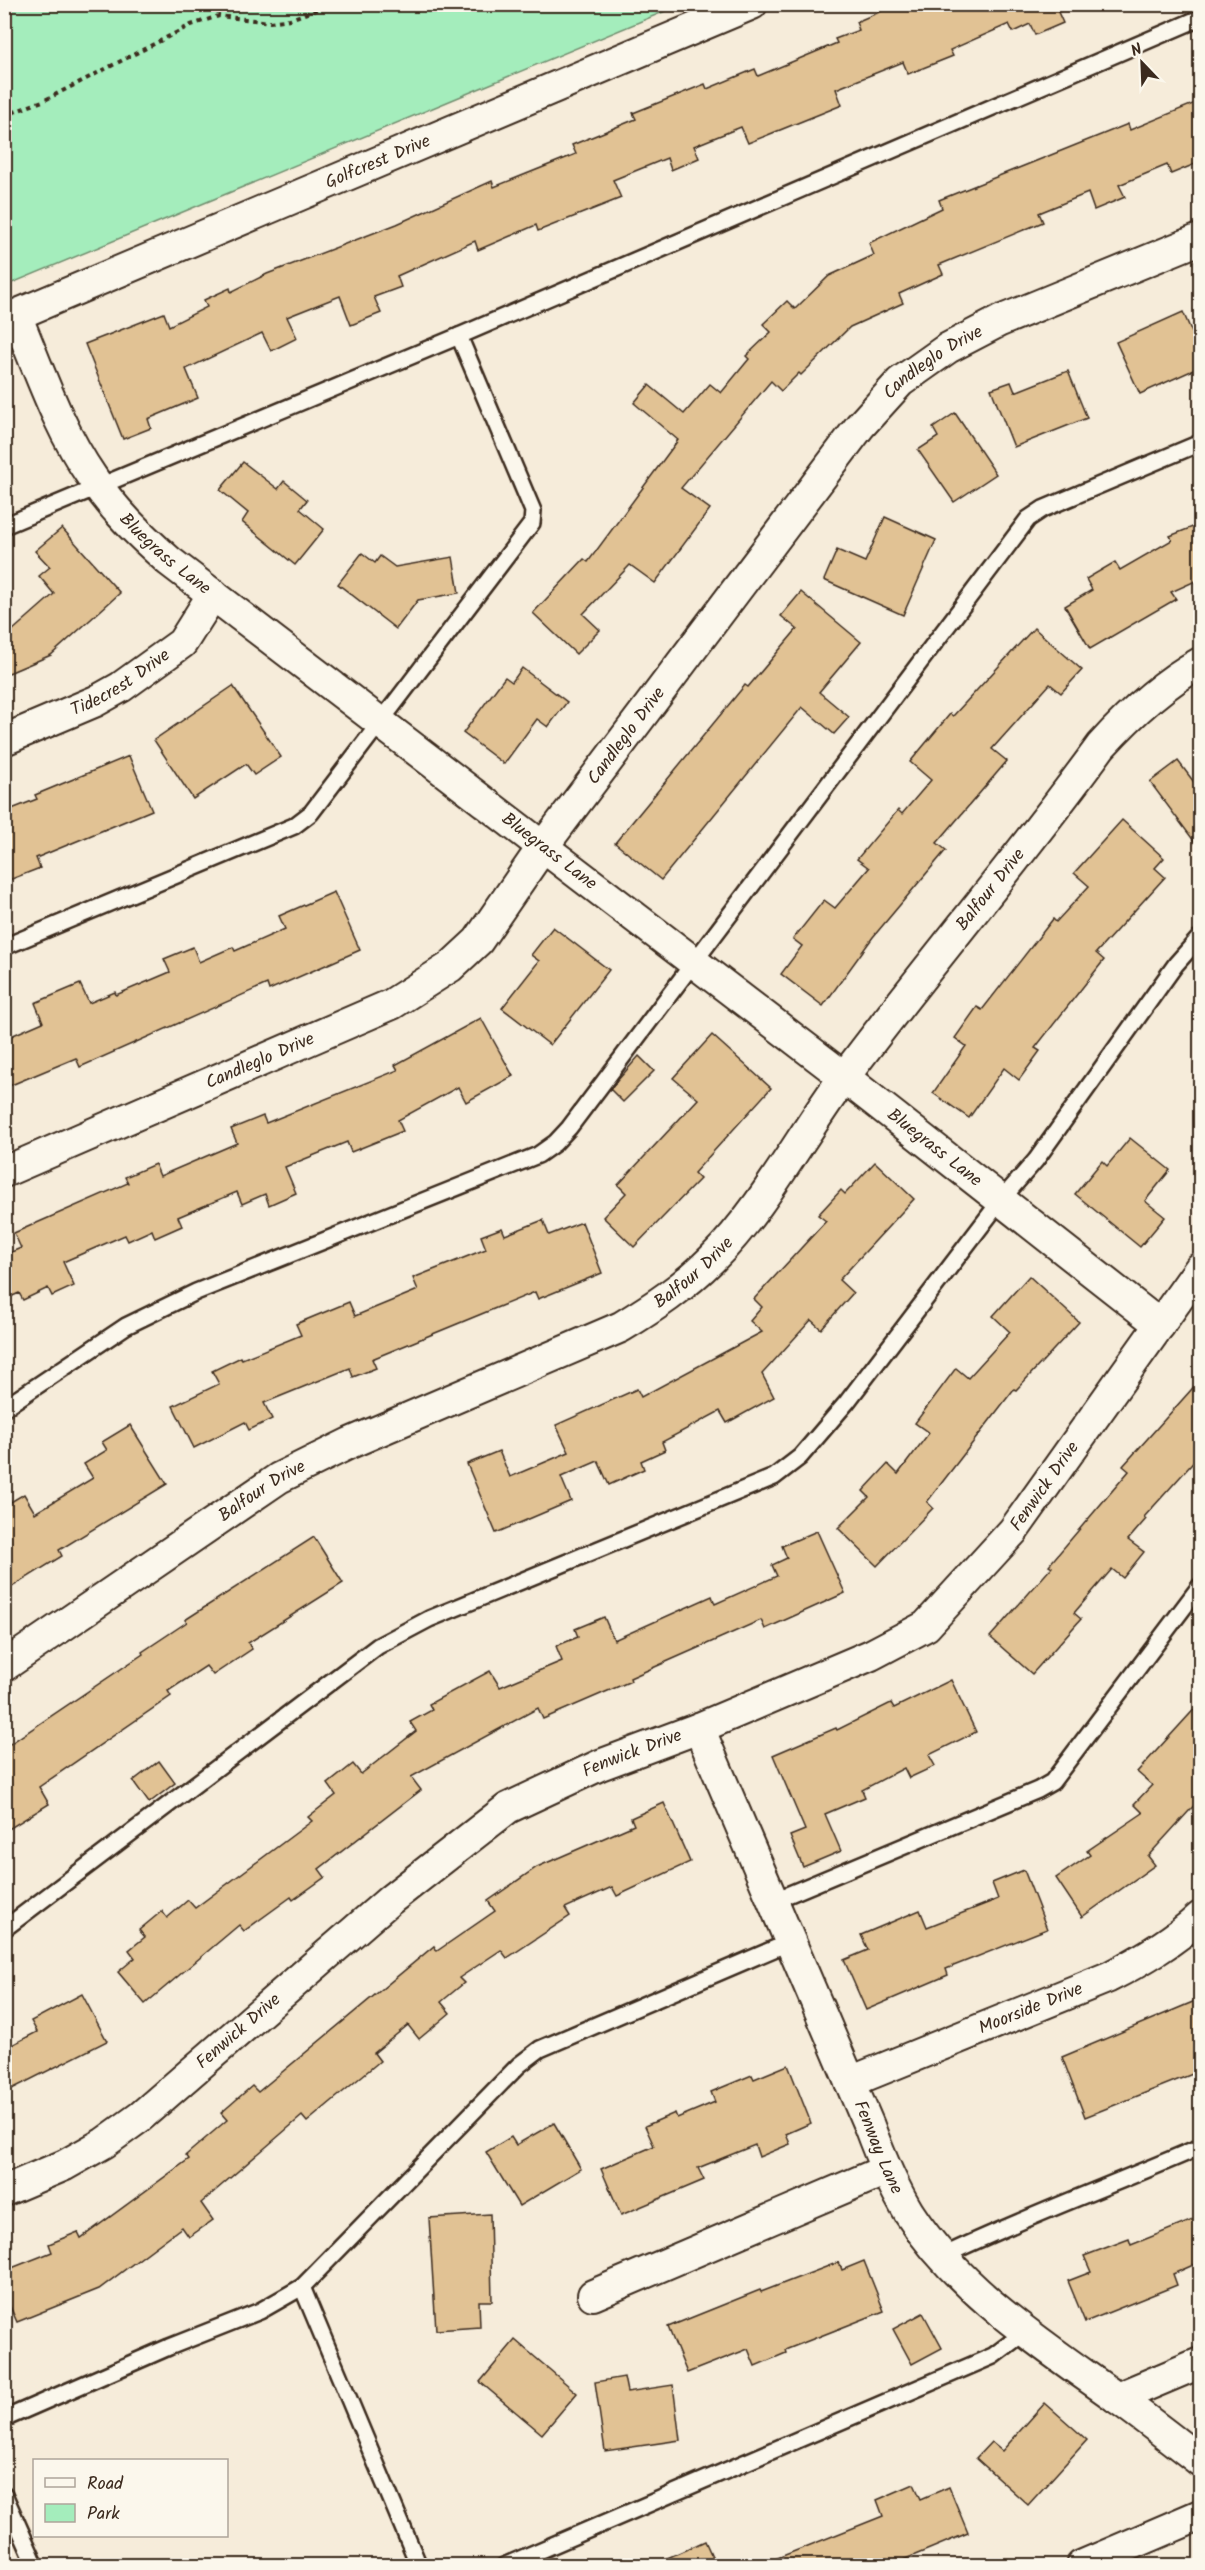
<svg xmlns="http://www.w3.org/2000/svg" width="1205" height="2570" viewBox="0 0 1205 2570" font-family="Kalam,sans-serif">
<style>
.green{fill:#a4edbc;stroke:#708c6d;stroke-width:1.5}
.building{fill:#e1c294;stroke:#3b2a1e;stroke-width:1.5}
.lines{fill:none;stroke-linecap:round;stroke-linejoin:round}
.service-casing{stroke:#3b2a1e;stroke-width:20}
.minor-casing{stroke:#3b2a1e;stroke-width:34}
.path{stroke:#3b2a1e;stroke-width:4;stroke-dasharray:4.5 4.5;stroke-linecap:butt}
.service{stroke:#fbf7ec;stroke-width:15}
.minor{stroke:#fbf7ec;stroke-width:30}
.labels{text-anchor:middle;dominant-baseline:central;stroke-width:5;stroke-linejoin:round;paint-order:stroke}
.street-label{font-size:18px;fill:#3b2a1e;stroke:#fbf7ec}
</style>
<rect width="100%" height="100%" fill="#f6ecda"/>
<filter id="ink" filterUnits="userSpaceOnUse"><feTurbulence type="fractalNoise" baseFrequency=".0167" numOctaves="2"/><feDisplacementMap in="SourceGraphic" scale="12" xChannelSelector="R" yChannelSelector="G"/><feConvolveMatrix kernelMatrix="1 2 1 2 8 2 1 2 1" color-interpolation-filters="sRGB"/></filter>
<g filter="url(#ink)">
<polygon class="green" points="5,4 680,4 680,5 5,286"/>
<g class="building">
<polygon points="898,4 1075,4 1058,12 1063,23 1035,35 1030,24 1013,32 1009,24 950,50 953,56 908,74 903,62 836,89 842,105 748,143 741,127 694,146 699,158 671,170 667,158 613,180 621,198 538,231 536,225 478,250 475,241 397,276 401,287 374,297 381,313 351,325 340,296 287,317 297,338 271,351 262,333 186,369 198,398 148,419 151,428 123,439 85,344 164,313 169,326 207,307 204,300 230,288 231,292 267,274 397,224 492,181 494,187 576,154 572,145 636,119 633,113 705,84 707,89 755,69 758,76 837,43 835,39 859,30 856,22"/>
<polygon points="1200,101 1200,162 1171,174 1167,165 1119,185 1125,197 1094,210 1088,193 1039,213 1043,222 939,265 943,274 899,294 903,303 850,327 801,375 799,373 781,391 771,381 681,488 710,509 655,583 630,565 583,614 600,630 576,654 533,613 584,559 588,562 678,440 634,403 649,385 684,414 710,384 721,393 749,359 746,356 771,332 763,324 787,301 795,309 829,276 874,255 869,243 942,208 939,200 1128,124 1130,130"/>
<polygon points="1183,312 1200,351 1200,367 1140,394 1116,342"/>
<polygon points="1068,371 1087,418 1014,447 991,389 1011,382 1015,392"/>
<polygon points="955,413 996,474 954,502 918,450 938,437 933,428"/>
<polygon points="243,462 278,489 284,481 307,500 300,509 324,529 295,565 242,522 248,513 220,490"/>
<polygon points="885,517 936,540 903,615 824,580 837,550 865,562"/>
<polygon points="1200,524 1200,579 1171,592 1176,599 1090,649 1065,606 1092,590 1086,579 1115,562 1120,570 1172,540 1170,536"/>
<polygon points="62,528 120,593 51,655 4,675 4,638 54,594 39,576 50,567 35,551"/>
<polygon points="362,553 375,563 380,556 395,567 453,557 459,593 418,600 396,629 338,584"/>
<polygon points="801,592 861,642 819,692 849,717 834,734 802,707 661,880 615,843 745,685 748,687 797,629 781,616"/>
<polygon points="1034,628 1082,670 1061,693 1050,684 992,749 1007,761 937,843 946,850 873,937 823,1006 781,974 802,946 793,939 824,900 835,908 869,868 857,859 898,810 902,814 931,780 910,762 950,714 953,716"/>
<polygon points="522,668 567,702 548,727 537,719 504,764 463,733 505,677 512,682"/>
<polygon points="233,686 281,757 254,775 246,764 193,799 154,740"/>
<polygon points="129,756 152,810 36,858 40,868 4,882 4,812 37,799 35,795"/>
<polygon points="1178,761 1200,790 1200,849 1150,782"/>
<polygon points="1122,820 1164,858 1155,868 1165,877 1096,953 1104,960 1035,1048 1040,1051 1019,1080 1004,1068 969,1118 933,1093 966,1046 955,1038 977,1007 982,1010 1053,919 1056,922 1089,886 1074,873"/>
<polygon points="334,892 360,950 269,990 267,984 80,1067 76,1058 4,1088 4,1039 43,1022 35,1003 80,984 89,1003 115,992 116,995 170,972 164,959 193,947 199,962 233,947 235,951 285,929 279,916"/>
<polygon points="553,927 609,970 550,1045 502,1008 539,961 531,955"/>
<polygon points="481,1018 513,1076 466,1102 458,1087 398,1120 403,1131 351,1152 347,1142 285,1167 296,1193 269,1205 265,1194 242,1204 237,1192 178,1217 182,1226 155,1238 152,1230 128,1241 125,1235 63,1262 74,1286 52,1296 48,1288 23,1300 19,1293 4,1300 4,1255 21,1248 14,1233 128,1183 125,1177 155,1164 160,1176 237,1143 231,1129 263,1116 266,1123 398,1070 395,1065"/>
<polygon points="712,1035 771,1088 694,1173 700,1179 634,1247 603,1217 626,1193 618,1185 698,1099 673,1078"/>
<polygon points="639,1056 654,1071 623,1102 610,1089"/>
<polygon points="1130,1138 1170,1170 1145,1201 1165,1217 1140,1247 1075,1194 1102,1161 1107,1166"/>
<polygon points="875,1162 914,1199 839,1280 853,1293 821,1329 811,1320 762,1374 774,1397 727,1423 720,1411 662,1442 665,1450 641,1461 644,1469 609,1485 598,1461 561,1477 571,1501 496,1533 467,1464 499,1451 510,1477 569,1452 556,1425 637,1389 641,1397 762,1332 750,1321 762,1307 754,1299 826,1221 818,1215 841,1190 845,1194"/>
<polygon points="543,1220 549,1235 582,1222 602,1273 538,1299 535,1292 372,1359 376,1368 353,1377 350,1368 264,1403 272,1419 249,1430 245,1422 194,1448 173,1406 219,1384 212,1371 241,1357 242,1359 301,1335 296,1324 349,1302 355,1316 418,1290 413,1278 486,1249 481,1236 502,1228 505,1235"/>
<polygon points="1029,1276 1079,1322 1016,1390 1014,1389 927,1502 933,1508 877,1566 838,1528 869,1497 863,1491 888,1464 898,1474 929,1433 915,1423 956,1368 968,1378 1010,1332 993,1316"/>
<polygon points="1200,1380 1200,1455 1144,1517 1146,1519 1128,1540 1144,1552 1123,1578 1112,1569 1074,1613 1081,1619 1032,1674 990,1637 1052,1567 1049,1565 1129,1471 1123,1466"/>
<polygon points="130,1425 167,1484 59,1550 62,1556 4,1592 4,1506 24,1494 35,1513 93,1478 84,1464 107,1450 102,1442"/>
<polygon points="817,1531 845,1593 765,1629 761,1620 630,1678 631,1681 543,1719 538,1708 411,1777 421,1790 319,1869 325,1877 293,1900 291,1897 244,1931 239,1925 145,2004 118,1972 135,1958 129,1950 145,1937 139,1930 162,1911 167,1918 188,1900 195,1908 312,1821 308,1817 336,1795 328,1784 353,1764 361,1774 416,1731 410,1722 432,1710 429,1704 490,1671 500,1687 562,1661 556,1646 578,1637 575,1629 604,1617 614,1640 712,1596 715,1604 777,1576 772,1565 787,1558 782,1546"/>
<polygon points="314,1537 343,1583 248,1643 252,1649 213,1675 206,1666 168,1691 171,1696 39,1787 49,1804 4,1832 4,1748 143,1654 142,1652 187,1622 185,1620"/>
<polygon points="951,1680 976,1732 929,1755 935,1766 909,1778 904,1768 862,1790 865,1797 825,1814 841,1851 803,1867 790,1836 805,1830 773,1755 836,1728 837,1730 891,1703 894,1708"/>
<polygon points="1200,1703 1200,1799 1148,1856 1155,1865 1082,1917 1056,1878 1090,1855 1087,1851 1143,1813 1134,1804 1152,1785 1137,1772"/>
<polygon points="159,1761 175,1783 149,1803 133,1781"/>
<polygon points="664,1803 690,1862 617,1896 612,1887 565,1908 570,1916 507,1958 501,1950 459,1978 464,1983 441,2002 450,2013 419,2039 408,2025 374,2053 380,2061 307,2122 302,2116 201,2203 213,2220 189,2237 182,2227 99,2289 17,2322 4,2293 4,2271 52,2252 49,2244 78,2232 81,2238 189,2159 186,2155 227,2120 221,2113 252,2086 258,2092 434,1946 437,1951 495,1911 488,1901 537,1867 634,1825 631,1818"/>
<polygon points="1024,1870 1047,1929 946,1969 948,1975 866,2010 844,1960 868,1950 861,1935 920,1910 927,1927 998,1899 992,1883"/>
<polygon points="82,1994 107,2041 4,2093 4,2049 37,2032 31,2021"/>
<polygon points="1200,1999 1200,2071 1085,2117 1062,2057"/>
<polygon points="788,2065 811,2123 786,2134 790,2144 759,2157 755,2145 698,2168 704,2180 621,2215 601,2169 654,2146 645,2126 675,2113 677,2118 715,2102 711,2092 752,2075 754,2079"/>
<polygon points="554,2123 581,2169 519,2206 486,2152 511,2137 516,2145"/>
<polygon points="490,2214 492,2301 479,2301 480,2327 436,2330 429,2218"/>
<polygon points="1200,2217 1200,2262 1173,2274 1177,2285 1085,2322 1068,2281 1091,2272 1084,2256 1129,2239 1131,2245"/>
<polygon points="864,2261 884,2311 785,2350 786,2353 755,2366 748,2349 687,2373 668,2327 760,2290 761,2292 839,2262 842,2270"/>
<polygon points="923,2313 942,2348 912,2364 893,2329"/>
<polygon points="515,2340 577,2393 542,2434 480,2382"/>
<polygon points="624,2377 627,2392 673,2385 680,2440 605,2451 595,2382"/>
<polygon points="1045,2403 1087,2440 1028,2505 976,2458 991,2442 1002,2451"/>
<polygon points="914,2484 921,2499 949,2487 968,2533 891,2565 760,2565 883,2516 877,2500"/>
<polygon points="705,2541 716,2565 652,2565"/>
</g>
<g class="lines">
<g class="service-casing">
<g id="service">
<polyline points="4,526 459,336 1200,18"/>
<polyline points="4,947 294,826 311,813 532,523 533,511 459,336"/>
<polyline points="4,1408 126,1326 196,1292 538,1155 555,1143 569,1128 1028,519 1043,509 1200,443"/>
<polyline points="773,1901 1038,1790 1052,1782 1200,1586"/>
<polyline points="4,1929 378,1646 429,1619 774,1477 800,1457 847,1402 1001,1200 1036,1160 1176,964 1200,937"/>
<path d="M943,2256C1027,2216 1115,2184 1200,2147"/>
<polyline points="302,2287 419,2566"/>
<polyline points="4,2419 169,2347 260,2311 302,2287 519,2065 540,2049 790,1942"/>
<polyline points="4,2494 36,2566"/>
<polyline points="504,2566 993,2356 1025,2332"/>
</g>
</g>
<g class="minor-casing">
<g id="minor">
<path id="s1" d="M16,315C39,370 58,428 92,477C113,510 141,536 169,561L844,1077L1160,1325"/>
<path id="s2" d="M4,320L752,4"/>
<path id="s3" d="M4,740L96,701L121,687L182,643L213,594"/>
<path id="s4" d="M4,1172L392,1004L450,967L478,941L542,848L860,426L900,382L948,348L1000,321L1200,239"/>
<path id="s5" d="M4,1666L279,1478L350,1443L621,1327C654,1307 684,1287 712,1259C763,1209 801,1135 845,1076C928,965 1019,859 1101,746C1130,714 1162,684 1200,663"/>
<path id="s6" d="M699,1728L869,2126C880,2156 892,2185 909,2213C960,2292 1042,2344 1117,2398C1145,2418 1173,2440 1200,2461"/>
<path id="s7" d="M850,2082L1109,1977C1142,1960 1173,1942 1200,1917"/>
<path id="s8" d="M4,2191L65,2165L104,2143L140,2117L390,1900L508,1808L600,1765L699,1728L871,1655L926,1626L1013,1531L1200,1268"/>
<polyline points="593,2295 886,2170"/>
<polyline points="1117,2398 1200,2363"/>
<polyline points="1081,2566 1200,2515"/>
</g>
</g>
<polyline class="path" points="4,116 45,100 191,25 219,16 270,22 290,19 333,4"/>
<use href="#service" class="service"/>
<use href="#minor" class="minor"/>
</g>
</g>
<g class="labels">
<g class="street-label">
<text stroke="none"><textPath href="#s2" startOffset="406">Golfcrest Drive</textPath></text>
<text stroke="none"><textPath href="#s4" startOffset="1269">Candleglo Drive</textPath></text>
<text stroke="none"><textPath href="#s1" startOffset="286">Bluegrass Lane</textPath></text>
<text stroke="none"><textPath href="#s3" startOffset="130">Tidecrest Drive</textPath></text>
<text stroke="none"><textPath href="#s4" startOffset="783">Candleglo Drive</textPath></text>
<text stroke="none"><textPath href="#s1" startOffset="772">Bluegrass Lane</textPath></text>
<text stroke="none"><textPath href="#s5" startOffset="1284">Balfour Drive</textPath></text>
<text stroke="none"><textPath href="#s4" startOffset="279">Candleglo Drive</textPath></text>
<text stroke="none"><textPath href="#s1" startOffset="1258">Bluegrass Lane</textPath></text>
<text stroke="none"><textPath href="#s5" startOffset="798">Balfour Drive</textPath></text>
<text stroke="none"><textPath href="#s8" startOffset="1276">Fenwick Drive</textPath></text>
<text stroke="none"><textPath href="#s5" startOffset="312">Balfour Drive</textPath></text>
<text stroke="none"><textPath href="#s8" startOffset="772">Fenwick Drive</textPath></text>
<text stroke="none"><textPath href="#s7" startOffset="195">Moorside Drive</textPath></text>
<text stroke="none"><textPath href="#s8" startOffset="286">Fenwick Drive</textPath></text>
<text stroke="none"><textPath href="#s6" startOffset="456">Fenway Lane</textPath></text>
</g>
</g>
<rect width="1205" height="2570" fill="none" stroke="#fbf7ec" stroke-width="24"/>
<rect x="12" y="12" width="1181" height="2546" fill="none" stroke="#3b2a1e" stroke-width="2" filter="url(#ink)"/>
<rect x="33" y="2459" width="195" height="78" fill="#fbf7ec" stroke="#aea59a" stroke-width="1.5"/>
<rect x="45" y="2478" width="30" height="9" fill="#fbf7ec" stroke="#aea59a" stroke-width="1.5"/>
<text x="87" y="2489" font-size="18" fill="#3b2a1e">Road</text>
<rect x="45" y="2504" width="30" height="18" fill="#a4edbc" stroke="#aea59a" stroke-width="1.5"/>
<text x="87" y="2519" font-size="18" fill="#3b2a1e">Park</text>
<g transform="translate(1142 63) rotate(337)" stroke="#fbf7ec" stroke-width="4.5" paint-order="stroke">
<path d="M0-4.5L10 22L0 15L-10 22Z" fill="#3b2a1e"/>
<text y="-9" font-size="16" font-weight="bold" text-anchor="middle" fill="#3b2a1e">N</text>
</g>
</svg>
